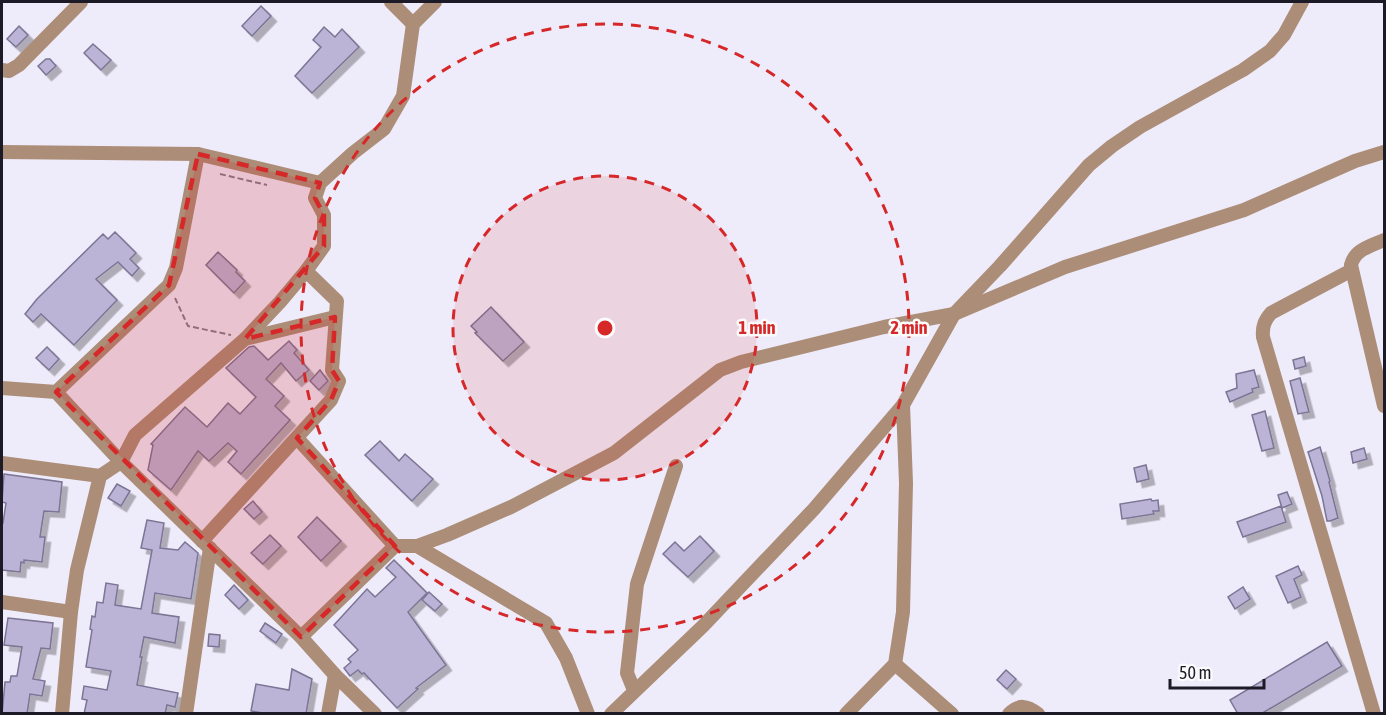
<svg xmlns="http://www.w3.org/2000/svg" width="1386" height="715" viewBox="0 0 1386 715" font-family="'Asap Condensed',sans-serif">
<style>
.building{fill:#bbb4d6;stroke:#7b7494;stroke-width:1.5;filter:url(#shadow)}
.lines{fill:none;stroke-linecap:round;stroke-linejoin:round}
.path{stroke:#83808e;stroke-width:2;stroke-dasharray:6 3;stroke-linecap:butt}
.minor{stroke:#ac8d77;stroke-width:14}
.marked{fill:#d62828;fill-opacity:0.2;stroke:#d62828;stroke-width:4.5;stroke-dasharray:12 8;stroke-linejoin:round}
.ring{fill:none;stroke:#d62828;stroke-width:3;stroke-dasharray:10 8}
.centre{fill:#d62828;stroke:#fafbfa;stroke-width:3}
.ring-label{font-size:18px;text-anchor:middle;font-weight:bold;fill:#d62828;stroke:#fafbfa;stroke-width:5;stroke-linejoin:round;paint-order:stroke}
</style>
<defs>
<filter id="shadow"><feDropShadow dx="5.5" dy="5.5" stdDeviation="0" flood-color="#0004"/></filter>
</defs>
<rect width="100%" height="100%" fill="#eeebfa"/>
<g class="building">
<polygon points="261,6 271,16 252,36 242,26"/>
<polygon points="19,26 28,35 16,47 7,39"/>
<polygon points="324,27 335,37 342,29 359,47 312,93 295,76 321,47 313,40"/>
<polygon points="93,44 111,60 101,70 84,53"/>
<polygon points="46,59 50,59 56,66 46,75 38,66"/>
<polygon points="115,232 136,253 130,259 139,268 132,276 118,262 96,279 117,300 74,345 41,314 33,322 25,314 37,299 103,234 108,239"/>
<polygon points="218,252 237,270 236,272 245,281 234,293 206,265"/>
<polygon points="491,307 524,342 503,361 475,333 477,332 471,326"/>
<polygon points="289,341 297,350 294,353 309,370 296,381 281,363 266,379 284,396 275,406 290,420 241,474 228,462 237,451 228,443 209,461 198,451 171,490 148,470 153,445 151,444 185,407 207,427 228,403 240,414 256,397 226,368 249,347 254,346 268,360"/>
<polygon points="47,347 59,359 49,370 36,358"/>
<polygon points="1304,357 1306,366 1295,369 1293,360"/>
<polygon points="320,370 328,381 319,390 310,381"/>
<polygon points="1254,370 1259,387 1252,389 1253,392 1230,402 1226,392 1237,388 1236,374"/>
<polygon points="1300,378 1309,412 1298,414 1290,381"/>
<polygon points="1265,411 1274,448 1262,451 1252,415"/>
<polygon points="380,441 399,461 405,454 433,479 412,501 365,455"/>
<polygon points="1320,447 1330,481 1329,482 1338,518 1330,521 1327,521 1322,496 1308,452"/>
<polygon points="1364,448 1367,459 1353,463 1351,452"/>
<polygon points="1146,465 1149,479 1137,482 1134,468"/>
<polygon points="4,474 62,482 59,512 44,511 40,537 45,537 42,562 24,560 24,563 21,562 20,572 2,570 2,523 3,523 6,503 2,502"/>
<polygon points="117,484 130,491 121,506 108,498"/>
<polygon points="1287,492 1292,504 1282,508 1278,495"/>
<polygon points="1151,499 1152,501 1158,500 1159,511 1153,511 1154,514 1122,519 1120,504"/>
<polygon points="253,501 262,512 254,519 244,509"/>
<polygon points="1281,506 1286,522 1243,537 1237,522"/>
<polygon points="317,517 341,541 321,561 298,537"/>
<polygon points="147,520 164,523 160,548 178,550 185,542 198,553 191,599 155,593 152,613 179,617 175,643 144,637 140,657 142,657 137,685 178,693 175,707 167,705 165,714 84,714 87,700 82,699 84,686 107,690 111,671 86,667 92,630 90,629 92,616 95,617 97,602 103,603 106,583 118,585 115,605 141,609 152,550 141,548"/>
<polygon points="270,535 281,546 263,564 251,553"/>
<polygon points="700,536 714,551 688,577 663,554 675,542 684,551"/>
<polygon points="394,560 427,593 408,612 446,665 416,688 418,689 397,708 364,673 362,674 358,670 350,676 344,668 351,662 348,659 358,650 334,625 367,589 375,597 396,577 386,568"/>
<polygon points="1298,566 1302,575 1294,579 1301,597 1288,603 1276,576"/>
<polygon points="234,585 248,600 239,609 225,595"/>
<polygon points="1243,587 1250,599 1235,609 1228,597"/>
<polygon points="429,592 442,604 435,611 422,600"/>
<polygon points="8,618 53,623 50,649 41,648 33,679 45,681 42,696 30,694 27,714 2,714 5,682 10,682 11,676 17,676 22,647 4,645"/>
<polygon points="265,623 282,634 276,643 260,631"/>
<polygon points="209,634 220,635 219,647 208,646"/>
<polygon points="1327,642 1342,666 1261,714 1238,714 1230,700"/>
<polygon points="292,669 312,679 306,714 268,714 251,711 256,684 289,690"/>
<polygon points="1006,670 1016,679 1007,689 997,680"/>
</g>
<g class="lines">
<g class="path">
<polyline points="220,174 267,185"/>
<polyline points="175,298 188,326 231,335"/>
</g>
<g class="minor">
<polyline points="391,2 413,24"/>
<polyline points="2,70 9,71 19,65 81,2"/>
<polyline points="2,152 198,154 320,183"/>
<path d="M1384,240C1371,246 1355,249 1351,265L1384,406"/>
<path d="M1352,270L1271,313C1265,320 1262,326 1263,337L1374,714"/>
<polyline points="246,338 280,302 306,271"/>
<polyline points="2,388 56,392 121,462 301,637 335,675 375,714"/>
<polyline points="56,392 169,285 176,268 198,154"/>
<polyline points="297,438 395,546"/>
<polyline points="2,463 100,476"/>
<polyline points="202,541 331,400 339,381 332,370 337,301 306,271 324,246 324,215 315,198 320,183 353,153 384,129 403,96 413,24 435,2"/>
<polyline points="417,546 546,623 566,658 588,714"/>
<polyline points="2,602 71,612 77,570 100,476 121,462 135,435 245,339 335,317"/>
<polyline points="301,637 395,546 417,546 447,535 511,507 614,453 720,370 741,362 884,327 954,314 1065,267 1244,210 1355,161 1384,152"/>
<polyline points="895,664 952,714"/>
<polyline points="634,690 627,673 637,584 676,466"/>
<polyline points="62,714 71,612"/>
<polyline points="186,714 210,548"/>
<polyline points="328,714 335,675"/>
<polyline points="611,714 703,626 814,509 903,405 954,314 1000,266 1089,165 1112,146 1140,127 1243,70 1270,51 1284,35 1302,2"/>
<polyline points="846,714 895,664 903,612 906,483 903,405"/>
<path d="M1009,714C1019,704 1027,705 1038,714"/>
</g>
</g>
<path class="marked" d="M198,154L320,183L315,198L324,215V246L245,339L335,317L332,370L339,381L331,400L297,438L395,546L301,637L56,392L169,285Z"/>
<circle cx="605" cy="328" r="152" fill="#d62828" fill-opacity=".12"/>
<g class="ring">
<circle cx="605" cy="328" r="152"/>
<circle cx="605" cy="328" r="304"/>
</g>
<circle cx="605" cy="328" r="9" class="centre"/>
<g class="ring-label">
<text x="757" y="334">1 min</text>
<text x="909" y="334">2 min</text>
</g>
<rect width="1386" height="715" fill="none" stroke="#1d1a27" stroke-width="6"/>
<path d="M1170 679v9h94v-9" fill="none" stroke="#1d1a27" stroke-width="3"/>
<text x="1179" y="679" font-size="18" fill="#1d1a27" stroke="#fafbfa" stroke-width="4.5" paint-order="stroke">50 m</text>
</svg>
